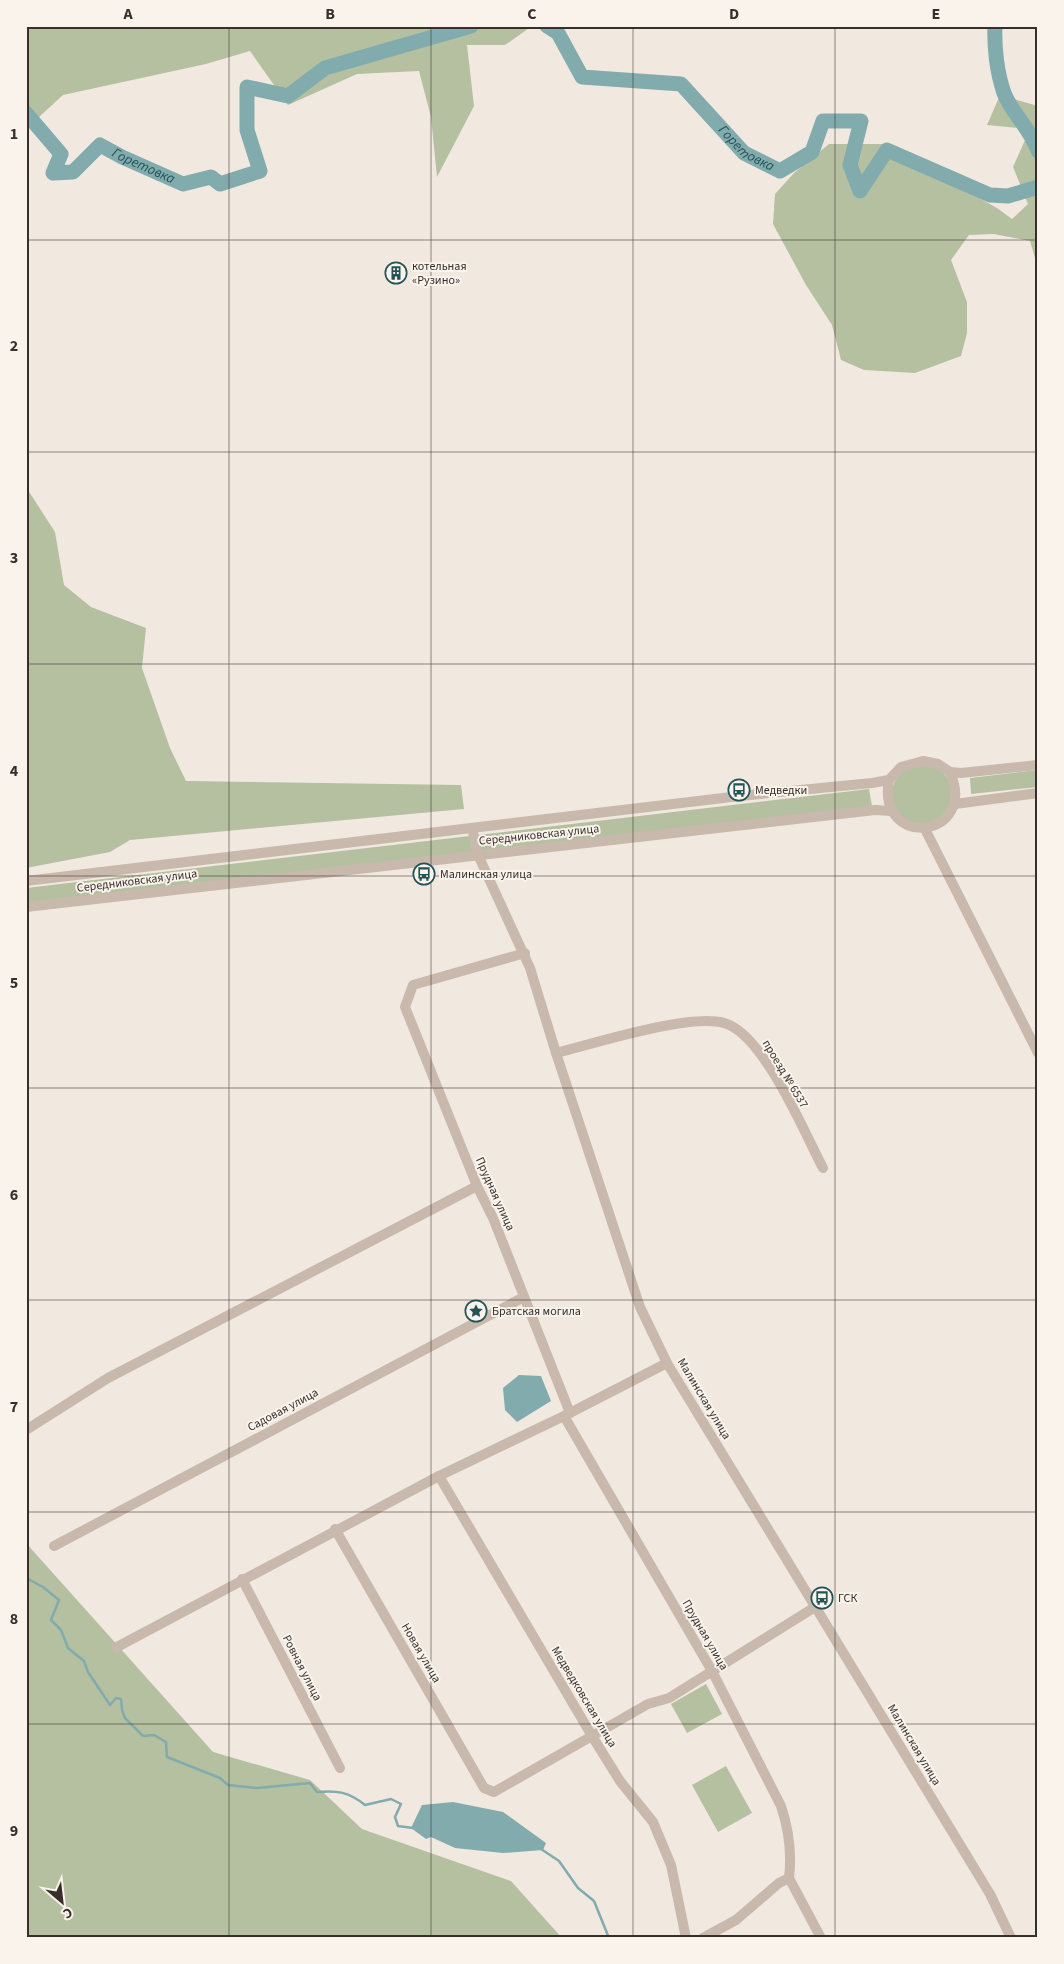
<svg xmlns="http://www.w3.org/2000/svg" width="1064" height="1964" viewBox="0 0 1064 1964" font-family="'Source Sans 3',sans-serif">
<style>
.green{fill:#b5c0a1}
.water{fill:#81abad}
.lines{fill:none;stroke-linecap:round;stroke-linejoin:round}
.stream{stroke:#81abad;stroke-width:2.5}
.river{stroke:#81abad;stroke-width:15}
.minor{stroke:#c9b9ac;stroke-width:10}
.grid{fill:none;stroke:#382f2b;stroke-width:1;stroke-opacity:0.55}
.labels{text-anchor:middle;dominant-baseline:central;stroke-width:4;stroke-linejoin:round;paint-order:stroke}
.poi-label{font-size:12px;fill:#382f2b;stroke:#f9f3ec;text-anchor:start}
.street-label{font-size:12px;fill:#382f2b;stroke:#f9f3ec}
.water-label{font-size:14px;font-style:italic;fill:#235356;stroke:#f9f3ec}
.neatline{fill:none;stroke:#382f2b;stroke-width:2}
.grid-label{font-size:16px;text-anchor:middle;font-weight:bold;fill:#382f2b}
</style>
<rect width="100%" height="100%" fill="#f1e9e0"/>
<g class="green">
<polygon points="26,26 532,26 505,45 467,45 474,106 437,177 431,117 419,71 357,74 288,105 250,51 206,64 63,95 26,129"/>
<polygon points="1000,95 1038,106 1038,268 1030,241 994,234 969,235 951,260 967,302 967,333 961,356 915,373 864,370 841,360 832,325 806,285 773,224 775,194 794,173 829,144 883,144 997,208 1012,219 1028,204 1013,167 1030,129 987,125"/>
<polygon points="26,487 55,532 64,585 91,607 146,628 142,668 170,748 186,781 461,785 464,809 130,840 110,852 26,868"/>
<circle cx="922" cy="794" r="30"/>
<polygon points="1038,770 1038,787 971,794 970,778"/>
<polygon points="869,789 872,806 26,904 26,888"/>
<polygon points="26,1543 213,1752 310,1780 362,1829 511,1881 562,1938 26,1938"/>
<polygon points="706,1684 722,1714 687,1733 671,1704"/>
<polygon points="726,1766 752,1813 718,1832 692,1785"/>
</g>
<g class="water">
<polygon points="519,1375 541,1376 551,1401 517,1422 505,1410 503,1388"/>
<polygon points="453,1802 503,1812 546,1843 543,1850 503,1853 455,1848 431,1837 426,1839 411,1828 422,1805"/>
</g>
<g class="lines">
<g class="stream">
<path d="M26,1578L43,1587L59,1600L51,1620L61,1630L68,1648L84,1661L88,1672L110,1705L116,1698L121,1699L122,1710L125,1718L143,1736L154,1735L166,1742L167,1757L220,1778L228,1785L257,1788L310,1783L317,1792C337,1790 349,1792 365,1805L391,1799L401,1804L395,1817L398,1826L413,1828"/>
<polyline points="541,1849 559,1861 578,1888 594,1901 609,1938"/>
</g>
<g class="river">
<path id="s1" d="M547,26L558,33L582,77L681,84L744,153L780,171L812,152L823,121H861L850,165L860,191L887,150L990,195L1008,196L1038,187"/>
<path d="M995,26C994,47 997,73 1004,93C1012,114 1031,129 1038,151"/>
<path id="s2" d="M26,113L61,154L53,173L73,172L100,145L122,157L183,184L211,177L220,184L260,171L247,130V87L288,96L325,68L471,26"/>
</g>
<g class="minor">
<path d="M889,780C876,850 979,839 950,772"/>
<polyline points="955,804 1038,793"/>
<polyline points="472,828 478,855 530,968 556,1053 640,1307 667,1363 990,1894 1011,1938"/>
<polyline points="925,829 1038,1053"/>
<polyline points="26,881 740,796 872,783 889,780 901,767 923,761 938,764 950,772 961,773 1038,765"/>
<polyline points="26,907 875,810 891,811"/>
<polyline points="525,953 413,985 405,1007 477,1186 493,1218 570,1413"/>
<path d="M556,1053C593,1044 695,1011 727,1024C765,1038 804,1132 823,1168"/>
<path d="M564,1416L712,1671L781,1806C789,1830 792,1853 789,1878"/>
<polyline points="26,1430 108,1378 477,1186"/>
<polyline points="439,1476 592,1736 620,1781 653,1822 671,1865 686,1938"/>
<polyline points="335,1529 484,1788 494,1792 648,1704 669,1698 815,1607"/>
<polyline points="54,1546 524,1297"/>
<polyline points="242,1579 340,1768"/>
<polyline points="117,1647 439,1476 564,1416 667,1363"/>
<polyline points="789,1878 821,1938"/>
<polyline points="703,1938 736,1920 779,1883 789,1878"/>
</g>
</g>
<path class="grid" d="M229,26V1938M431,26V1938M633,26V1938M835,26V1938M26,240H1038M26,452H1038M26,664H1038M26,876H1038M26,1088H1038M26,1300H1038M26,1512H1038M26,1724H1038"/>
<defs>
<g id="building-ring" transform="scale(1.125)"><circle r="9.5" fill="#f9f3ec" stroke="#235356" stroke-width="1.5"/><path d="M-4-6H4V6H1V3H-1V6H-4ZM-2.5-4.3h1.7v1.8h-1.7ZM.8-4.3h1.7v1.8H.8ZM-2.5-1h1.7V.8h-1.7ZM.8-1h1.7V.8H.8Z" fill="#235356"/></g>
<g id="bus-ring" transform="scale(1.125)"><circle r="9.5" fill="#f9f3ec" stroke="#235356" stroke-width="1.5"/><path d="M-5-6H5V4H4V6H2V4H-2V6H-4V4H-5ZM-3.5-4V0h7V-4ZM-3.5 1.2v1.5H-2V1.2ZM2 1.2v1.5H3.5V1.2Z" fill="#235356"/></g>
<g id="sight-ring" transform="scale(1.125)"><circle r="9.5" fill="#f9f3ec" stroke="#235356" stroke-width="1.5"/><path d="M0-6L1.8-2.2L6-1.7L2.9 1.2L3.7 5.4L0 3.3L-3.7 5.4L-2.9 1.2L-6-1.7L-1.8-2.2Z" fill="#235356"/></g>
</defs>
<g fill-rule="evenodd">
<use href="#building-ring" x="396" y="273"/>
<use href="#bus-ring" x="739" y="790"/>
<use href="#bus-ring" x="424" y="874"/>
<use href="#sight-ring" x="476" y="1311"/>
<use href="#bus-ring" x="822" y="1598"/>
</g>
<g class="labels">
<g class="poi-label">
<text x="412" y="266">котельная<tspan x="412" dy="14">«Рузино»</tspan></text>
<text x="755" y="790">Медведки</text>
<text x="440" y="874">Малинская улица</text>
<text x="492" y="1311">Братская могила</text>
<text x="838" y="1598">ГСК</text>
</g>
<g class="street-label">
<text transform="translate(539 835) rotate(-6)">Середниковская улица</text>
<text transform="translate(137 881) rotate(-7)">Середниковская улица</text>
<text transform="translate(785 1074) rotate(59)">проезд № 6537</text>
<text transform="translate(495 1194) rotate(66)">Прудная улица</text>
<text transform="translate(704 1399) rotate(59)">Малинская улица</text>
<text transform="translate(283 1410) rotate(-28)">Садовая улица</text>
<text transform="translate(705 1635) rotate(60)">Прудная улица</text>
<text transform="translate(421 1653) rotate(60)">Новая улица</text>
<text transform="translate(302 1668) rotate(63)">Ровная улица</text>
<text transform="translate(584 1697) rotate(59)">Медведковская улица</text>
<text transform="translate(914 1745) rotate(59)">Малинская улица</text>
</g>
<g class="water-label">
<text stroke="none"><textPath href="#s1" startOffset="255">Горетовка</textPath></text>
<text stroke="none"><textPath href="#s2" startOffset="181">Горетовка</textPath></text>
</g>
</g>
<rect width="1064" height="1964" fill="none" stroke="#f9f3ec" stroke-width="55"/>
<g transform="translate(62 1902) rotate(152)" stroke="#f9f3ec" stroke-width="4" paint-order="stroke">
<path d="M0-4L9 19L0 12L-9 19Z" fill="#382f2b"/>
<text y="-8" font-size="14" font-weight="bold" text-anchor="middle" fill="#382f2b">С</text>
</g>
<rect x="28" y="28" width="1008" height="1908" class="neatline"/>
<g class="grid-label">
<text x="128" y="19">A</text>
<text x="330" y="19">B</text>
<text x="532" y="19">C</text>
<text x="734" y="19">D</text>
<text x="936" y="19">E</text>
<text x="14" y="139">1</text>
<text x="14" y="351">2</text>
<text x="14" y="563">3</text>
<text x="14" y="776">4</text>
<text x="14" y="988">5</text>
<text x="14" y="1200">6</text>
<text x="14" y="1412">7</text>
<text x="14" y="1624">8</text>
<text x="14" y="1836">9</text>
</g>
</svg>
